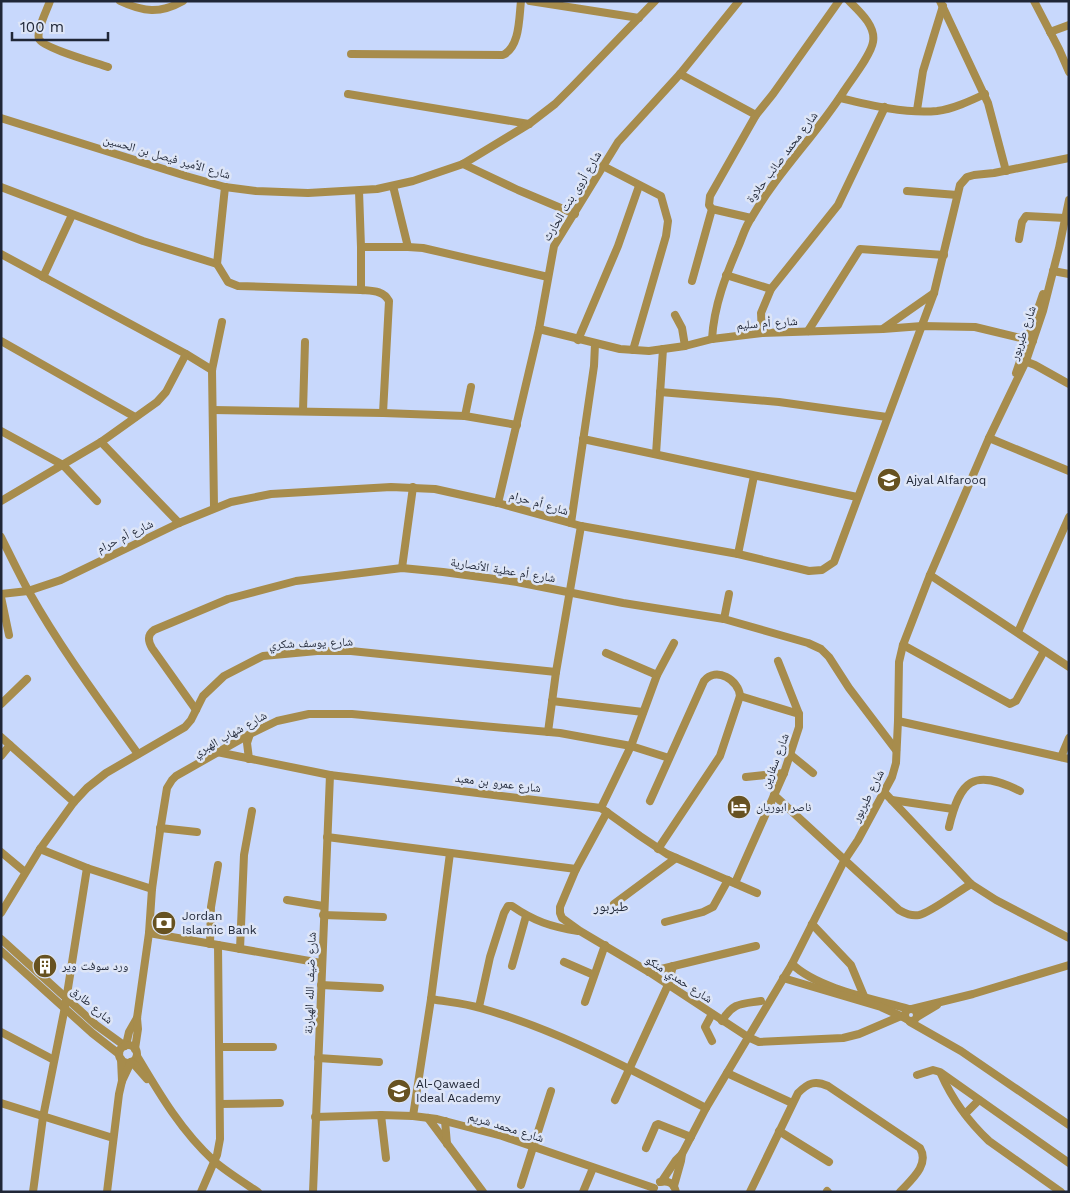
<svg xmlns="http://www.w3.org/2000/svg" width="1070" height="1193" viewBox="0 0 1070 1193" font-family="'Work Sans','Noto Naskh Arabic',sans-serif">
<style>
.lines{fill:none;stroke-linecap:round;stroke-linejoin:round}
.minor{stroke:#a78c4c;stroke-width:8}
.labels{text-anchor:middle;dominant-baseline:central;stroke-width:5;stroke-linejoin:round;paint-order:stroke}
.street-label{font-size:12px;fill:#202737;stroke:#dde5f7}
.poi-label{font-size:12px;fill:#202737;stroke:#dde5f7;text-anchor:start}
.neighbourhood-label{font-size:14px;fill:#202737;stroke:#dde5f7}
</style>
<rect width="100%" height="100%" fill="#c8d8fc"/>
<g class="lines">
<g class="minor">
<path d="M50,1C47,10 36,31 39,39C43,48 97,63 108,67"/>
<path d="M120,1C143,12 160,14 183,1"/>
<polyline points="530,1 639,18"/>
<polyline points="940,1 988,103 1006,171"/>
<polyline points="1034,1 1059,49 1069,72"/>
<polyline points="1050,32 1069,25"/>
<path d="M351,54L503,55C520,47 519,18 521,1"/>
<polyline points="680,74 756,115"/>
<polyline points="348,94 529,124"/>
<path d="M840,98C869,105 906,114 937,111C953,109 970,101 985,94"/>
<polyline points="917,110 923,71 943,6"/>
<polyline points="1,118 186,176 225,187 256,191 308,193 377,189 413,181 463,164 529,124 555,104 572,87 655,1"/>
<polyline points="463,164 518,190 575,214"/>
<polyline points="603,166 661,196 668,221 666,236 633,350"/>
<polyline points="393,186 408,247"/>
<polyline points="1,187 143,241 217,264"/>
<path d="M225,187L217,264L228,282L238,286L361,290C372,291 383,290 389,301L383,413"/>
<polyline points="359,191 361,247"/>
<polyline points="907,191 957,195"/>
<polyline points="751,218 712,209 709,205 710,196 756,115 773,94 839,1"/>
<polyline points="1019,239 1022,222 1026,216 1065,218"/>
<polyline points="1,254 186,354 212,370"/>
<polyline points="1053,271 1069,274"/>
<polyline points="726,275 771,289"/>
<polyline points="43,277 72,215"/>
<polyline points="692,281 712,209"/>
<polyline points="361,290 361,247 408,247 423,248 548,277"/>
<polyline points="675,315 682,328 685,346"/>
<polyline points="884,328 934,293"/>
<polyline points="539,329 620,349 649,351 685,346 712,339 762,333 883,329 922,326 975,327 1033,341"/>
<polyline points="808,331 860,249 944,255"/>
<polyline points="762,333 761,313 771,289 838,205 885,107"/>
<path d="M712,339C714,305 726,275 739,245C743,235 746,225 752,217C778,172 816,135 844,91C851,80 871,55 873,42C876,26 860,12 849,1"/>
<polyline points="578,340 618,246 639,186"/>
<polyline points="1,341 135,417"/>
<polyline points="1022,360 1035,365 1069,384"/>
<polyline points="1016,373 1043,294"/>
<polyline points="660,392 779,402 887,417"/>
<polyline points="213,410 383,413 465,416 517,425"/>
<polyline points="303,411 305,342"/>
<polyline points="465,416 471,387"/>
<polyline points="1,431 63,465 97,501"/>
<polyline points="989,438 1069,471"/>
<polyline points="583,439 857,497"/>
<polyline points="101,442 179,523"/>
<polyline points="656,454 663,349"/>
<polyline points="1,501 101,442 157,402 166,392 186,354"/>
<polyline points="498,503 539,329 554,246 618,142 680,74 739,1"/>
<polyline points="214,507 212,370 222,322"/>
<polyline points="571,523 594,366 595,344"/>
<path d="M1,537C10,555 19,574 29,592C61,649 100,701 138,754"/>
<polyline points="738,554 754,476"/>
<polyline points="402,568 413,487"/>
<polyline points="930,575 1069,667"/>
<polyline points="1,594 28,591 61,580 179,523 231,502 271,494 391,487 435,489 498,503 581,526 738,554 809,571 822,570 834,562 934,293 960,185 967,177 974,175 994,173 1069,158"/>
<polyline points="1,597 9,635"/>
<polyline points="724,619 729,594"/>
<polyline points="1018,632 1069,517"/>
<polyline points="903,645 1010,704 1016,701 1044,651"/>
<polyline points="606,653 657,675"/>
<polyline points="740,696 799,714"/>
<polyline points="552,701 643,712"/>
<polyline points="1,704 27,679"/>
<path d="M196,710L152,648C148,641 147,635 154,630L228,599L296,581L402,568L443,572L517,582L623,603L724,619L808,643L821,649L829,657L849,688L896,750"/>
<polyline points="898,721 1069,759"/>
<polyline points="548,732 556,672 581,526"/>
<polyline points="1,737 74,802"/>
<polyline points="217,752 330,775 601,808 640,836 667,854 757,893"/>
<polyline points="791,755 813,773"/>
<polyline points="1,756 10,745"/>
<polyline points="1061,757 1069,738"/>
<polyline points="249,759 247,743 250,734"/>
<polyline points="746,777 784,773"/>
<polyline points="884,792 971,884 996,900 1069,938"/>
<path d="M774,795L899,910C906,914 911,916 919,915C930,913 959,891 971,884"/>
<polyline points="892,800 953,809"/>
<path d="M650,801L704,681C716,666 739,680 740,696L720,756L658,849"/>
<polyline points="601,808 631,746 657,675 674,643"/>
<polyline points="607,812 576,869 560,907 560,913 562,918 580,931 649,972 748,1037 759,1042 843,1038 859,1034 901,1016"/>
<path d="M949,827C960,780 973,768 1020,791"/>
<polyline points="160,828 197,832"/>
<polyline points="327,837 576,869"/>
<polyline points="40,849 87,868 152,889"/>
<polyline points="1,852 25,872"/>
<polyline points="735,883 784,773 799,727 799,714 778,661"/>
<polyline points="287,900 323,906"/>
<polyline points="614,904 676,858"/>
<polyline points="1,913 40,849 74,802 87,788 106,773 185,727 191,720 203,696 224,676 263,656 317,651 351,651 556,672"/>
<polyline points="323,915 383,917"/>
<polyline points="665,922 703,912 713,907 728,880"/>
<polyline points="812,924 851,965 864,996"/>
<polyline points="149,933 321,963"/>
<polyline points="1,939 96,1025 125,1046"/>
<polyline points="210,944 211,907 218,865"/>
<polyline points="240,949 244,855 252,811"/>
<polyline points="1,951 92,1033 119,1054"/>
<polyline points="564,962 594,975"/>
<path d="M792,964C818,989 874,999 909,1009"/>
<polyline points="512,966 526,916"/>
<polyline points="649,972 756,946"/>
<polyline points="783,978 881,1007 905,1018"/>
<polyline points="321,985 380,988"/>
<path d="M431,999C447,1002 464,1003 480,1008C559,1030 633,1071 706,1108"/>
<polyline points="585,1002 605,945"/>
<path d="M479,1007L490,957L504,913L508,906H512C534,921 551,927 578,931"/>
<circle cx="911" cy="1015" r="6"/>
<polyline points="912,1009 973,994 1069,965"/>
<polyline points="917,1017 937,1005"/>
<path d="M722,1021C733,1002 742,1004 761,1001"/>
<polyline points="910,1022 961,1051 1069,1125"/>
<polyline points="1,1032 54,1060"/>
<polyline points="712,1041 705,1027 712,1014"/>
<polyline points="126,1045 129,1032 137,1018"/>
<circle cx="128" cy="1054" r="9"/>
<polyline points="220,1047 273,1047"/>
<polyline points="135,1049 138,1029 137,1018 149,933 152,889 160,831 167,788 172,780 176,776 250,734 277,721 309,714 352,714 560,733 631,746 669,758"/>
<path d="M137,1056C159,1093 181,1131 214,1161C227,1172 243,1182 258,1192"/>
<polyline points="318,1058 379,1062"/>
<polyline points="121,1059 122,1081"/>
<polyline points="132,1062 147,1079"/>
<polyline points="727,1073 792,1103"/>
<path d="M941,1074C952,1099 969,1122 989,1141L1061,1192"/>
<polyline points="917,1075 933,1070 940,1072 1069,1163"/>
<polyline points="615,1100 668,985 673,966"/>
<polyline points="1,1103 113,1138"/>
<polyline points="220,1104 280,1103"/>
<polyline points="965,1114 979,1100"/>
<polyline points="381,1115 386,1158"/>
<polyline points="413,1116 431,999 450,853"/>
<polyline points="315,1117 381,1115 413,1116 437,1119 502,1136 654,1188"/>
<polyline points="428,1118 483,1192"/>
<polyline points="445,1121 447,1144"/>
<polyline points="779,1131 829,1162"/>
<polyline points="646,1148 656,1125 658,1124 691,1137"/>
<polyline points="662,1181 676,1160 682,1154 706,1108 792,964 844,861 858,840 892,777 896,763 898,721 899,662 903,645 930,575 989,438 1026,361 1043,311 1059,248 1069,200"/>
<path d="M660,1182C668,1180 674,1183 676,1192"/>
<polyline points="521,1185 551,1091"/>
<polyline points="674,1186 681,1161 682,1154"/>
<polyline points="827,1191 828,1192"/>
<polyline points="33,1192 43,1117 65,1007 87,868"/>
<polyline points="107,1192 119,1094 122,1081 131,1062"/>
<polyline points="201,1192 217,1155 220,1139 218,945"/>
<polyline points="313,1192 330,775"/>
<polyline points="583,1192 593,1168"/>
<path d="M750,1192L798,1093C808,1083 815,1080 828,1086L920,1148C930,1165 911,1180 900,1192"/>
</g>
</g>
<defs>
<g id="school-disc" transform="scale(1.25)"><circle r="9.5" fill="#675221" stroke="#dde5f7"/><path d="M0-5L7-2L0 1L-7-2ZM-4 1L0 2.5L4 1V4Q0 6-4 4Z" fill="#fff"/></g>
<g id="hotel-disc" transform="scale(1.25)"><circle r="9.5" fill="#675221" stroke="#dde5f7"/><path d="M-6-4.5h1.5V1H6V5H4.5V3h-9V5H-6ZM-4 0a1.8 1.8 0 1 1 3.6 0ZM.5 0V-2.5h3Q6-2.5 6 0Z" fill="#fff"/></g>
<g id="bank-disc" transform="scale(1.25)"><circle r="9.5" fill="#675221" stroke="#dde5f7"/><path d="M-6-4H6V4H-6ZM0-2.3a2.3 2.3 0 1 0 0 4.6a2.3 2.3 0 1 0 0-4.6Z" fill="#fff"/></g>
<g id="building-disc" transform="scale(1.25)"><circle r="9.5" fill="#675221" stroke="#dde5f7"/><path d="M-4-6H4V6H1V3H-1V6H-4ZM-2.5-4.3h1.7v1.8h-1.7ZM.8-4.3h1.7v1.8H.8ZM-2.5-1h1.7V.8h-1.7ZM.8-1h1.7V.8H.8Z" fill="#fff"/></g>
</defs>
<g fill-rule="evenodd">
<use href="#school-disc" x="889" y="480"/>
<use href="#hotel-disc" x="739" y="807"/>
<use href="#bank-disc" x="164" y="923"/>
<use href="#building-disc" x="45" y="966"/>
<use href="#school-disc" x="399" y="1091"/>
</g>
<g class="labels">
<g class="street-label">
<text transform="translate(167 157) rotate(16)">شارع الأمير فيصل بن الحسين</text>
<text transform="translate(782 157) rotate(-53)">شارع محمد صائب حلاوة</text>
<text transform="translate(572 196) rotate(-59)">شارع أروى بنت الحارث</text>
<text transform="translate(767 323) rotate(-4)">شارع أم سليم</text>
<text transform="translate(1023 333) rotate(-71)">شارع طبربور</text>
<text transform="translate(539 503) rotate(16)">شارع أم حرام</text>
<text transform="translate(125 536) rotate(-26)">شارع أم حرام</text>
<text transform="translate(503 570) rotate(9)">شارع أم عطية الأنصارية</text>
<text transform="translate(311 643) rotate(-2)">شارع يوسف شكري</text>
<text transform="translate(230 734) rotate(-29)">شارع شهاب الهبري</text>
<text transform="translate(775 761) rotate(-69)">شارع سفارين</text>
<text transform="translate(498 783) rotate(7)">شارع عمرو بن معبد</text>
<text transform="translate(868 796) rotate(-63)">شارع طبربور</text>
<text transform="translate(679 979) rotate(33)">شارع حمدي منكو</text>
<text transform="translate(310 983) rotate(-88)">شارع ضيف الله الهبارنة</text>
<text transform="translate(92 1005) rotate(40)">شارع طارق</text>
<text transform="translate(506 1127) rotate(17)">شارع محمد شريم</text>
</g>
<g class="poi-label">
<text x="906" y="480">Ajyal Alfarooq</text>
<text x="756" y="807">ناصر ابوريان</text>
<text x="182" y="916">Jordan<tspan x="182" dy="14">Islamic Bank</tspan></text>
<text x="62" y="966">ورد سوفت وير</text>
<text x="416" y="1084">Al-Qawaed<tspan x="416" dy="14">Ideal Academy</tspan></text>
</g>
<g class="neighbourhood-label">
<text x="611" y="906">طبربور</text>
</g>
</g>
<rect width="1070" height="1193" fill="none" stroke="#202737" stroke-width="5"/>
<path d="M12 32v8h96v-8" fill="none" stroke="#202737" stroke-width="2.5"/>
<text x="20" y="32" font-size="15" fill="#202737" stroke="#dde5f7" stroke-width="4" paint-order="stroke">100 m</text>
</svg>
